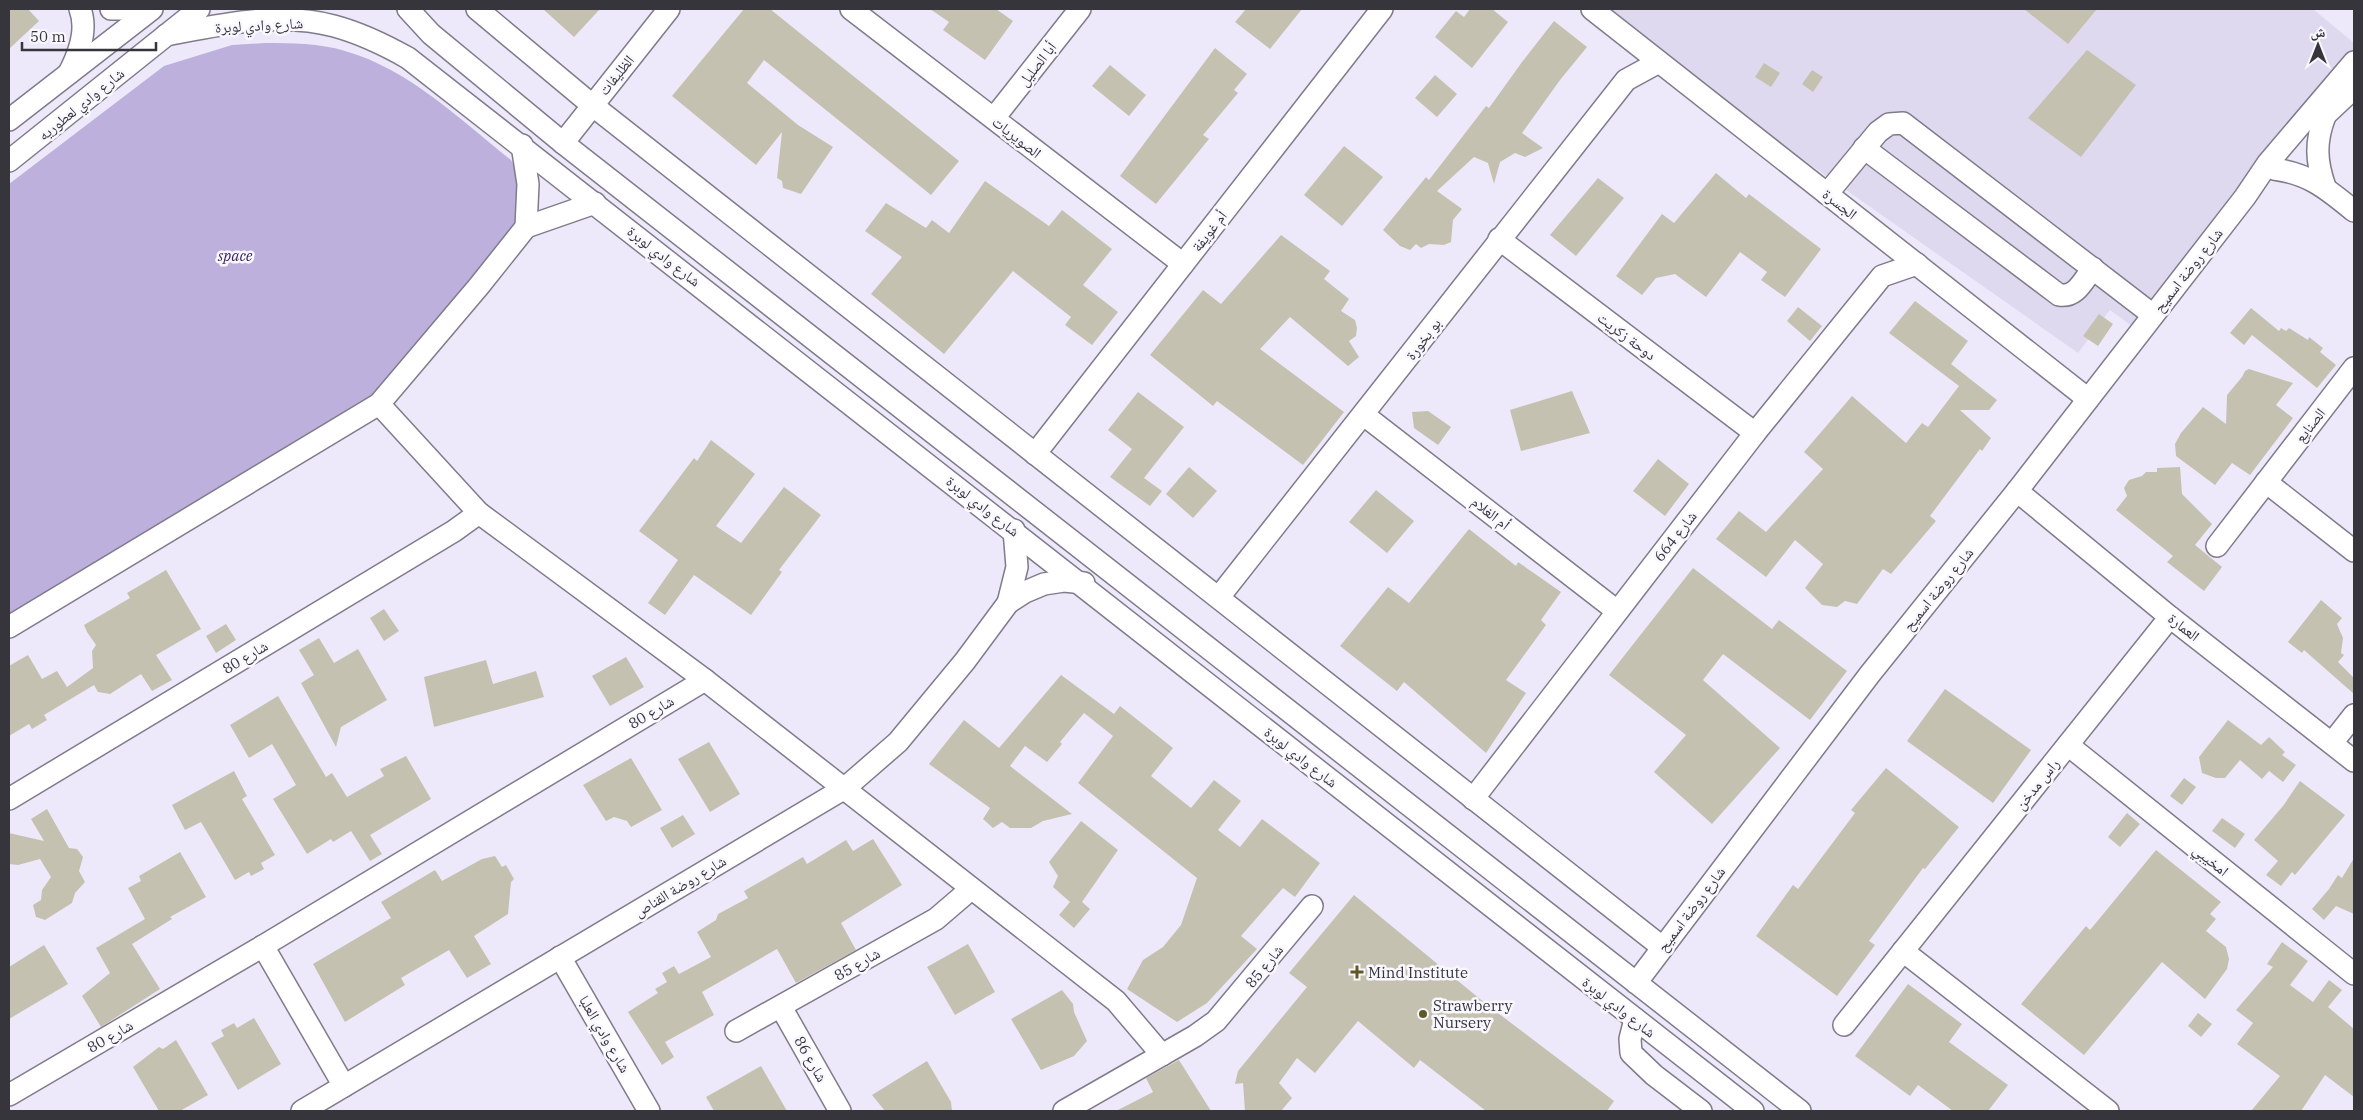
<svg xmlns="http://www.w3.org/2000/svg" width="2363" height="1120" viewBox="0 0 2363 1120" font-family="'IBM Plex Serif','Noto Naskh Arabic',serif">
<style>
.built{fill:#dfd9f0}
.forest{fill:#bdb0dd}
.building{fill:#c5c1b1}
.lines{fill:none;stroke-linecap:round;stroke-linejoin:round}
.minor-casing{stroke:#807b8a;stroke-width:24}
.minor{stroke:#fff;stroke-width:21}
.poi-dot{fill:#635724;stroke:#faf8ff;stroke-width:2}
.labels{text-anchor:middle;dominant-baseline:central;stroke-width:5;stroke-linejoin:round;paint-order:stroke}
.street-label{font-size:15px;fill:#37353c;stroke:#faf8ff}
.park-label{font-size:15px;font-style:italic;fill:#3b265d;stroke:#faf8ff}
.poi-label{font-size:15px;fill:#37353c;stroke:#faf8ff;text-anchor:start}
</style>
<rect width="100%" height="100%" fill="#eee9fa"/>
<polygon class="built" points="1611,9 2313,9 2354,43 2354,50 2136,329 2110,310 2078,353 1802,159"/>
<path class="forest" d="M265,43C292,43 319,43 345,51C409,69 459,119 511,160C524,183 523,205 514,230L432,332L363,405L9,614V184L164,66L232,45Z"/>
<g class="building">
<polygon points="9,9 28,9 39,21 9,49"/>
<polygon points="543,9 600,9 574,37"/>
<polygon points="744,9 770,9 959,161 931,195 764,60 747,83 798,125 833,147 801,194 783,188 782,181 777,178 782,132 756,165 672,96"/>
<polygon points="930,9 996,9 1013,21 985,60 943,30 949,22"/>
<polygon points="1246,9 1302,9 1270,49 1235,22"/>
<polygon points="1470,9 1492,9 1508,22 1472,68 1435,37 1456,11 1464,17"/>
<polygon points="2024,9 2097,9 2068,44"/>
<polygon points="1554,21 1587,47 1560,80 1522,133 1543,148 1525,157 1515,153 1500,162 1494,184 1488,163 1474,157 1437,191 1462,209 1453,220 1451,242 1444,245 1429,244 1421,248 1416,244 1410,250 1400,246 1383,230 1426,177 1429,180 1486,106 1489,108 1522,62"/>
<polygon points="1215,48 1247,74 1234,90 1238,93 1203,135 1209,139 1156,204 1120,176"/>
<polygon points="2087,50 2136,85 2081,157 2028,118"/>
<polygon points="1764,63 1780,73 1771,87 1755,77"/>
<polygon points="1110,65 1146,95 1129,116 1092,86"/>
<polygon points="1812,70 1823,77 1813,92 1802,84"/>
<polygon points="1435,75 1457,94 1437,117 1415,98"/>
<polygon points="1344,146 1383,177 1342,226 1304,195"/>
<polygon points="1716,173 1746,198 1749,194 1821,249 1785,297 1761,280 1767,272 1740,252 1706,297 1675,274 1656,278 1642,295 1616,276 1662,214 1674,223"/>
<polygon points="1598,178 1624,198 1576,256 1550,235"/>
<polygon points="985,181 1049,226 1062,210 1112,249 1083,285 1118,312 1092,345 1065,325 1071,317 1013,271 944,354 871,294 902,257 865,231 886,203 926,228 932,220 949,233"/>
<polygon points="1281,235 1330,271 1324,279 1349,299 1341,311 1355,320 1357,328 1356,336 1349,341 1359,357 1348,366 1290,317 1260,349 1344,412 1303,465 1217,401 1213,406 1150,355 1203,290 1221,304"/>
<polygon points="1915,301 1968,341 1951,364 1997,400 1989,410 1960,410 1991,438 1982,451 1980,449 1930,516 1936,521 1891,574 1883,569 1857,604 1845,601 1837,607 1822,605 1805,588 1823,564 1795,540 1766,577 1716,539 1739,511 1766,532 1823,469 1804,452 1852,396 1906,443 1922,423 1928,427 1959,386 1889,333"/>
<polygon points="1798,307 1822,326 1810,341 1787,321"/>
<polygon points="2251,308 2279,331 2281,328 2286,331 2289,328 2308,340 2309,337 2323,348 2320,352 2336,365 2317,388 2252,335 2244,345 2230,333"/>
<polygon points="2099,314 2113,324 2098,346 2083,336"/>
<polygon points="2249,369 2293,383 2276,405 2293,418 2250,475 2232,463 2215,485 2176,456 2175,444 2181,433 2203,407 2226,424 2227,395 2242,377 2245,371"/>
<polygon points="1572,391 1590,433 1521,451 1510,410"/>
<polygon points="1138,392 1184,427 1144,478 1162,491 1150,506 1110,477 1132,449 1108,430"/>
<polygon points="1428,411 1451,427 1438,445 1414,428 1412,412"/>
<polygon points="711,440 755,474 716,526 741,543 784,487 821,515 779,570 782,572 751,615 694,575 665,615 648,603 678,560 639,531 694,458 697,461"/>
<polygon points="1658,459 1689,484 1665,516 1633,491"/>
<polygon points="1189,467 1217,491 1193,518 1166,494"/>
<polygon points="2180,467 2182,494 2212,524 2195,545 2222,567 2204,591 2167,562 2173,556 2116,510 2127,496 2124,488 2129,480 2142,476 2146,472 2157,472 2157,468"/>
<polygon points="1376,490 1414,521 1387,553 1349,522"/>
<polygon points="1469,529 1516,566 1518,562 1561,592 1541,620 1546,625 1506,680 1526,693 1486,753 1404,682 1397,691 1340,646 1388,587 1409,603"/>
<polygon points="1693,568 1772,629 1779,620 1847,671 1810,720 1723,654 1703,680 1780,748 1712,824 1654,772 1686,735 1609,675"/>
<polygon points="166,570 201,629 156,655 172,680 152,691 141,674 110,694 98,692 94,685 44,715 47,720 32,729 29,724 9,736 9,666 28,655 42,679 57,671 67,687 93,668 92,651 96,645 87,632 84,625 130,598 127,593"/>
<polygon points="2321,600 2342,618 2337,624 2343,638 2341,653 2344,655 2338,662 2354,678 2354,694 2304,650 2302,653 2288,642"/>
<polygon points="384,609 399,631 384,641 370,618"/>
<polygon points="226,624 236,640 216,653 206,636"/>
<polygon points="319,638 334,663 358,649 387,700 341,727 336,747 301,683 314,675 299,650"/>
<polygon points="626,657 644,687 610,706 592,676"/>
<polygon points="486,660 493,684 536,671 544,697 434,727 424,677"/>
<polygon points="1061,675 1114,714 1120,706 1173,748 1151,776 1191,808 1214,780 1241,801 1218,830 1240,847 1262,819 1320,863 1295,897 1283,888 1241,936 1257,949 1207,1003 1177,1022 1127,989 1143,960 1163,947 1181,925 1197,878 1078,783 1113,736 1084,713 1060,742 1062,744 1047,762 1025,746 1010,766 1072,814 1043,821 1031,828 1010,828 1002,822 993,828 983,819 990,808 929,764 964,720 999,748"/>
<polygon points="1945,689 2031,750 1993,803 1907,741"/>
<polygon points="278,696 326,777 332,773 347,797 384,776 380,769 406,756 431,799 370,835 382,854 370,861 351,831 333,842 331,839 307,854 273,799 296,785 272,744 249,758 230,725"/>
<polygon points="2228,720 2261,745 2269,737 2285,752 2282,755 2296,765 2283,782 2269,771 2262,779 2240,760 2225,778 2216,778 2202,773 2199,757"/>
<polygon points="709,742 740,794 710,812 678,759"/>
<polygon points="631,758 662,810 631,827 627,821 614,817 606,821 583,785"/>
<polygon points="1886,768 1959,827 1925,869 1923,868 1869,941 1875,945 1837,996 1756,936 1793,885 1798,889 1855,813 1851,810"/>
<polygon points="234,771 247,796 242,799 275,855 261,863 264,869 251,876 249,872 235,880 201,822 185,830 172,805"/>
<polygon points="2184,778 2196,787 2182,805 2170,796"/>
<polygon points="2300,781 2345,815 2295,875 2292,872 2281,886 2266,875 2278,861 2254,840 2283,806"/>
<polygon points="47,809 69,848 77,849 83,857 79,871 85,882 75,893 72,903 45,920 36,917 33,905 41,900 42,890 51,877 40,859 18,865 9,864 9,833 44,841 31,819"/>
<polygon points="2127,813 2140,824 2120,847 2108,837"/>
<polygon points="683,815 695,834 672,848 660,828"/>
<polygon points="2222,818 2245,834 2235,848 2212,831"/>
<polygon points="1081,821 1118,850 1082,902 1090,909 1074,928 1059,915 1070,902 1053,887 1058,876 1049,862"/>
<polygon points="873,839 902,885 841,923 856,950 796,983 777,949 702,992 714,1015 665,1042 674,1057 662,1065 628,1012 658,993 655,989 667,982 662,973 674,966 679,974 711,957 697,932 716,920 718,914 748,898 744,891 803,857 807,864 846,840 853,851"/>
<polygon points="2156,850 2221,902 2210,914 2216,919 2206,931 2226,947 2229,959 2227,969 2205,999 2162,962 2084,1055 2021,1004 2086,926 2090,930"/>
<polygon points="180,852 206,897 170,917 172,919 132,944 160,989 101,1027 82,996 110,973 96,948 145,919 128,888 141,881 139,876"/>
<polygon points="495,856 502,867 506,865 514,879 511,882 508,914 474,936 491,964 467,978 449,950 401,978 405,985 345,1022 313,964 391,918 381,902 435,870 442,881 482,859"/>
<polygon points="2354,858 2354,914 2336,906 2324,920 2312,909 2329,889 2338,875 2342,878"/>
<polygon points="1354,895 1486,1004 1614,1101 1607,1111 1486,1111 1420,1060 1414,1068 1358,1021 1315,1073 1297,1058 1279,1083 1292,1098 1281,1111 1245,1111 1243,1083 1235,1084 1238,1071 1307,987 1289,973"/>
<polygon points="2282,942 2308,961 2290,985 2313,1002 2329,980 2342,990 2328,1007 2354,1029 2354,1097 2325,1075 2301,1111 2251,1111 2280,1076 2237,1044 2253,1023 2236,1010 2273,967 2267,964"/>
<polygon points="968,944 995,992 955,1015 927,967"/>
<polygon points="44,945 68,984 9,1019 9,967"/>
<polygon points="1908,984 1962,1024 1949,1042 2008,1085 1988,1111 1953,1111 1918,1085 1910,1096 1855,1056"/>
<polygon points="1062,990 1073,1004 1074,1012 1087,1041 1074,1056 1041,1070 1011,1019"/>
<polygon points="2198,1013 2212,1024 2201,1037 2188,1026"/>
<polygon points="254,1018 281,1064 238,1090 211,1043 224,1036 221,1030 234,1023 237,1028"/>
<polygon points="176,1040 208,1095 180,1111 159,1111 133,1067 159,1047 163,1049"/>
<polygon points="1179,1060 1211,1111 1116,1111 1153,1092 1146,1078"/>
<polygon points="927,1061 951,1102 952,1111 885,1111 872,1095"/>
<polygon points="761,1066 787,1111 714,1111 706,1097"/>
</g>
<g class="lines">
<g class="minor-casing">
<g id="minor">
<polyline points="111,9 127,9"/>
<polyline points="408,9 431,34 563,143 1800,1111"/>
<polyline points="477,9 592,105 1662,947"/>
<polyline points="851,9 1183,264"/>
<polyline points="1592,9 2088,399"/>
<path d="M166,35C219,25 280,11 334,26C360,33 385,45 408,58C859,406 1305,760 1753,1111"/>
<path d="M69,73C79,54 88,30 80,9"/>
<path d="M2325,116C2315,142 2316,161 2325,187"/>
<polyline points="994,118 1080,9"/>
<polyline points="2322,118 2354,88"/>
<polyline points="9,120 152,9"/>
<polyline points="563,143 669,9"/>
<polyline points="522,145 528,184 526,227"/>
<path d="M1864,148L2059,295C2076,298 2083,281 2093,268"/>
<polyline points="9,161 199,9"/>
<path d="M2274,169C2310,174 2327,189 2354,211"/>
<polyline points="1827,194 1878,132 1889,124 1903,123 2153,315"/>
<polyline points="526,227 595,203"/>
<polyline points="1499,239 1755,433"/>
<polyline points="379,404 479,513 705,680 1116,1001 1162,1055"/>
<polyline points="1364,415 1617,611"/>
<polyline points="1035,454 1382,9"/>
<polyline points="2266,482 2354,551"/>
<polyline points="2017,491 2170,617 2354,761"/>
<polyline points="2217,546 2354,368"/>
<polyline points="1219,597 1626,80 1659,62"/>
<polyline points="1008,603 1017,567 1014,530"/>
<polyline points="9,627 379,404 479,286 526,227"/>
<polyline points="2332,743 2354,715"/>
<polyline points="2068,745 2354,974"/>
<polyline points="9,799 454,531 479,513"/>
<polyline points="1473,799 1755,433 1882,276 1917,264"/>
<polyline points="263,946 344,1086"/>
<polyline points="1903,951 2108,1111"/>
<polyline points="560,957 649,1111"/>
<polyline points="1636,983 1870,674 2017,491 2245,197 2268,163 2354,62"/>
<polyline points="781,1007 840,1111"/>
<polyline points="1635,1019 1630,1039 1631,1053 1654,1075 1701,1111"/>
<polyline points="1844,1025 2170,617"/>
<polyline points="736,1031 936,919 971,889"/>
<polyline points="9,1095 263,946 705,680"/>
<polyline points="302,1111 845,788 898,742 965,661 1008,603 1025,592 1044,584 1064,581 1084,583"/>
<polyline points="1064,1111 1195,1036 1216,1021 1312,906"/>
</g>
</g>
<use href="#minor" class="minor"/>
</g>
<g class="poi-dot">
<path d="M1354.5 964.5h5v5h5v5h-5v5h-5v-5h-5v-5h5z"/>
<circle cx="1423" cy="1014" r="5"/>
</g>
<g class="labels">
<g class="street-label">
<text transform="translate(259 25) rotate(-3)">شارع وادي لوبرة</text>
<text transform="translate(1037 64) rotate(-52)">أبا الصليل</text>
<text transform="translate(616 75) rotate(-51)">الظليفات</text>
<text transform="translate(81 104) rotate(-39)">شارع وادي لعطوريه</text>
<text transform="translate(1017 137) rotate(38)">الصويريات</text>
<text transform="translate(1840 204) rotate(38)">الجسرة</text>
<text transform="translate(1209 231) rotate(-52)">أم غويفة</text>
<text transform="translate(664 256) rotate(38)">شارع وادي لوبرة</text>
<text transform="translate(2188 270) rotate(-52)">شارع روضة اسميح</text>
<text transform="translate(1627 336) rotate(37)">دوحة زكريت</text>
<text transform="translate(1423 339) rotate(-53)">بو بخورة</text>
<text transform="translate(2310 425) rotate(-52)">الصنايع</text>
<text transform="translate(983 506) rotate(38)">شارع وادي لوبرة</text>
<text transform="translate(1491 513) rotate(38)">أم الغلام</text>
<text transform="translate(1675 536) rotate(-52)">شارع 664</text>
<text transform="translate(1938 589) rotate(-51)">شارع روضة اسميح</text>
<text transform="translate(2184 627) rotate(38)">العمارة</text>
<text transform="translate(245 657) rotate(-31)">شارع 80</text>
<text transform="translate(651 712) rotate(-31)">شارع 80</text>
<text transform="translate(1301 757) rotate(38)">شارع وادي لوبرة</text>
<text transform="translate(2037 784) rotate(-51)">راس مدخن</text>
<text transform="translate(2211 860) rotate(39)">امخيبي</text>
<text transform="translate(680 886) rotate(-31)">شارع روضة القناص</text>
<text transform="translate(1691 909) rotate(-53)">شارع روضة اسميح</text>
<text transform="translate(857 964) rotate(-30)">شارع 85</text>
<text transform="translate(1264 966) rotate(-51)">شارع 85</text>
<text transform="translate(1619 1007) rotate(38)">شارع وادي لوبرة</text>
<text transform="translate(605 1034) rotate(60)">شارع وادي العلبا</text>
<text transform="translate(110 1036) rotate(-30)">شارع 80</text>
<text transform="translate(811 1059) rotate(60)">شارع 86</text>
</g>
<g class="park-label">
<text x="235" y="255">space</text>
</g>
<g class="poi-label">
<text x="1368" y="972">Mind Institute</text>
<text x="1433" y="1005">Strawberry<tspan x="1433" dy="17">Nursery</tspan></text>
</g>
</g>
<rect width="2363" height="1120" fill="none" stroke="#37353c" stroke-width="20"/>
<g transform="translate(2318 45)" stroke="#faf8ff" stroke-width="4" paint-order="stroke">
<path d="M0-4L9 19L0 12L-9 19Z" fill="#37353c"/>
<text y="-8" font-size="14" font-weight="bold" text-anchor="middle" fill="#37353c">ش</text>
</g>
<path d="M22 42v8h134v-8" fill="none" stroke="#37353c" stroke-width="2.5"/>
<text x="30" y="42" font-size="15" fill="#37353c" stroke="#faf8ff" stroke-width="4" paint-order="stroke">50 m</text>
</svg>
